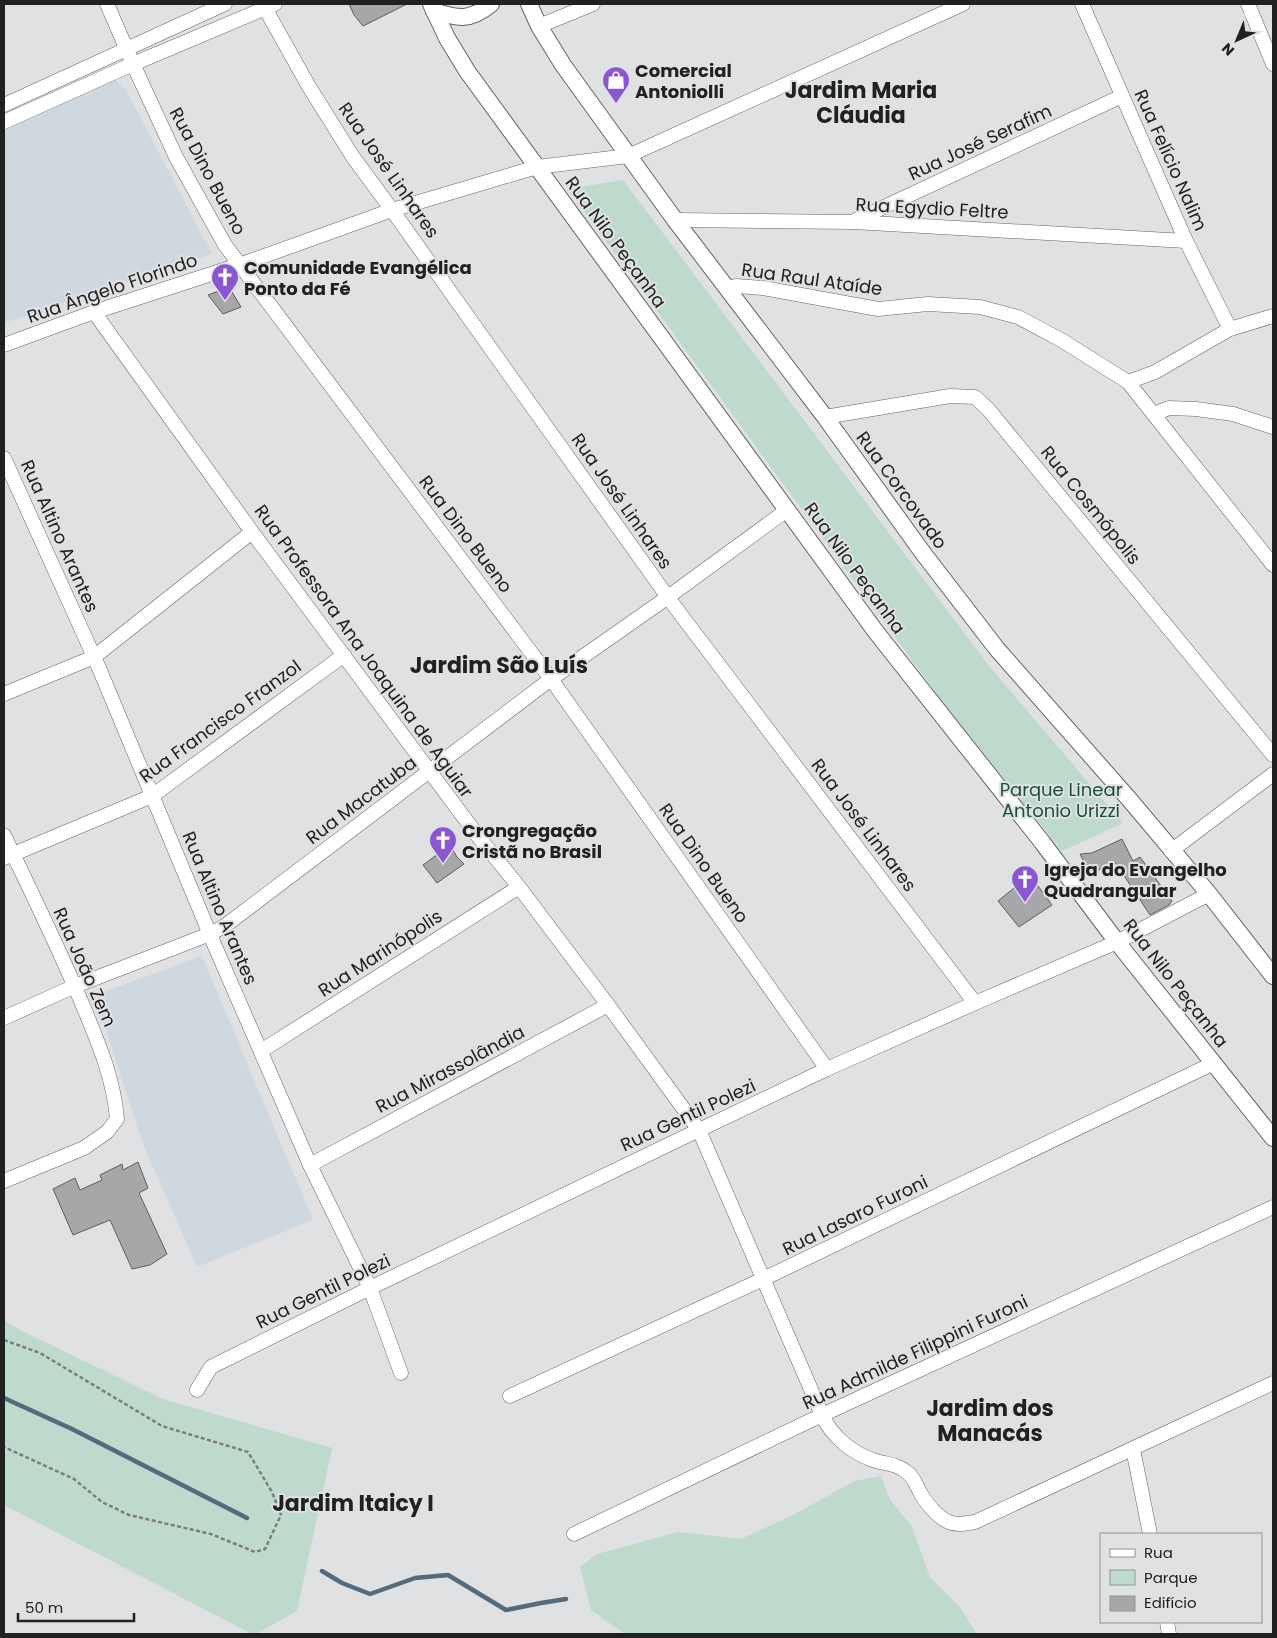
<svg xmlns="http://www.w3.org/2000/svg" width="1277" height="1638" viewBox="0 0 1277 1638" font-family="Poppins,sans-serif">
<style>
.built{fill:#d0d8df}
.green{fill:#bddacc}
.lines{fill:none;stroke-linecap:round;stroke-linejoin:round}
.stream{stroke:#536b7d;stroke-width:4.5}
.building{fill:#a7a7aa;stroke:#5e5e60}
.minor-casing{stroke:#636466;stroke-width:15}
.tertiary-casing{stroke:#636466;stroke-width:18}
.path{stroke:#7c7d7e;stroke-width:2.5;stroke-dasharray:4 2.5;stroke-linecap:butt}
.minor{stroke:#fff;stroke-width:14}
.tertiary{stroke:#fff;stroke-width:16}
.labels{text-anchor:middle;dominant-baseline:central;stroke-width:4;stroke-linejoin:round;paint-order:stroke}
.poi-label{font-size:18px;font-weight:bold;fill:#202121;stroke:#dfe1e2;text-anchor:start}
.street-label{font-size:18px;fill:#202121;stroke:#dfe1e2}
.park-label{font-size:18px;fill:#1a503b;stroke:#dfe1e2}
.district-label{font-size:22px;font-weight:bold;fill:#202121;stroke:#dfe1e2}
</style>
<rect width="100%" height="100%" fill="#dfe1e2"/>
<g class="built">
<polygon points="113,77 126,90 212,254 4,323 4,128"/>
<polygon points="202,956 313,1220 197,1267 143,1144 98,1005 106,991"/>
</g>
<g class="green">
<polygon points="623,180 989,666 1123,823 1062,851 946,707 568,189"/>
<polygon points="4,1320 22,1331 163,1399 332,1448 297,1611 256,1634 252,1634 4,1505"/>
<polygon points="881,1476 890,1500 911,1525 930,1577 958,1605 977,1634 625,1634 591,1610 580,1567 597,1554 678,1532 741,1539 793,1515 855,1481"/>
</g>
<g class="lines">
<g class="stream">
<polyline points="4,1398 72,1429 247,1518"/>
<polyline points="322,1571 342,1583 370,1594 415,1578 448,1575 506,1610 541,1603 566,1599"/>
</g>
</g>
<g class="building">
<polygon points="349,4 407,4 363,26 354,15"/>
<polygon points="229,287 241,307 223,314 208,295"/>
<polygon points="1122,839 1133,861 1140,857 1172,901 1169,905 1150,915 1115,862 1090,874 1080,854 1092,853"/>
<polygon points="450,845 457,857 464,864 437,883 423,865"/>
<polygon points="1030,875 1052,905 1019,927 998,901"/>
<polygon points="138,1162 148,1188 139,1193 167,1254 150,1265 132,1269 110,1220 73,1235 53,1189 75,1178 80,1190 102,1180 100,1175 122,1164 123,1170"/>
</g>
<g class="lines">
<g class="minor-casing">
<g id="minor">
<polyline points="107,4 133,64 176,157 225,245 551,679 827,1069"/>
<polyline points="264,4 270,17 308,85 353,157 392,210 672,603 975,1003"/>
<polyline points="1082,4 1186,241 1230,329"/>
<polyline points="1248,4 1273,64"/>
<polyline points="539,26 593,4"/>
<polyline points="4,105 225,4"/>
<polyline points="4,122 133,64 275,4"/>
<polyline points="675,220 853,222 1186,241"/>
<polyline points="856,220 1122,96"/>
<polyline points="728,288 736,286 763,288 878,309 928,304 980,307 1018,317 1063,341 1128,382 1273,565"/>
<path d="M94,312L252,532L477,835L519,887L608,1005L699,1130L822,1415C832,1437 853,1454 876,1461C889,1465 896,1463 908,1473C914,1478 916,1485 920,1492C925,1502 938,1518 949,1522C957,1526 967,1523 975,1522L1273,1383"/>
<polyline points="4,345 94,312 239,265 392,210 537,167 628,156 963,4"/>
<polyline points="1128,382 1155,372 1230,329 1273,316"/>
<polyline points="1154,414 1169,408 1196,409 1233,414 1273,427"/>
<polyline points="825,417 950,396 975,397 988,409 1273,755"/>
<polyline points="4,458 99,668 214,944 310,1165 370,1288 401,1373"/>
<polyline points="4,694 94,657 252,532"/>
<path d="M4,835C32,894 61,952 86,1013C100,1047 114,1081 117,1119L107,1132L84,1148L4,1181"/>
<polyline points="1171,851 1273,774"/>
<polyline points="4,858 152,796 344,655"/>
<polyline points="4,1018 75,986 210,934 226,925 551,679 668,597 787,510"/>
<polyline points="261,1051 519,887"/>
<polyline points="310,1165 608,1005"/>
<polyline points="197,1390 211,1367 370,1288 699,1130 827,1069 975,1003 1117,942 1209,894"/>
<polyline points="510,1396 763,1279 1214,1063"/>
<polyline points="1133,1449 1150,1534"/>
<polyline points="574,1534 822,1415 1273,1207"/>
<polyline points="1167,1622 1169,1634"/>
</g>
</g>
<g class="tertiary-casing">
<g id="tertiary">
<polyline points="431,4 447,38 467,71 876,632 1042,842 1117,942 1273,1138"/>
<polyline points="529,4 539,26 563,65 675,220 825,417 923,553 997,649 1129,799 1209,894 1273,976"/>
<path d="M434,11C459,19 470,21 491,4"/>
</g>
</g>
<polyline class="path" points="4,1340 40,1353 162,1426 248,1452 272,1492 281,1515 265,1549 255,1552 211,1534 129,1515 102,1502 74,1479 4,1447"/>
<use href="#minor" class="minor"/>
<use href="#tertiary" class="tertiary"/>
</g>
<defs>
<g id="shop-pin" transform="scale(1.4375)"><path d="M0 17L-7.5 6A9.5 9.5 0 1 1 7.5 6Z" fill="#8958d1" stroke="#dfe1e2"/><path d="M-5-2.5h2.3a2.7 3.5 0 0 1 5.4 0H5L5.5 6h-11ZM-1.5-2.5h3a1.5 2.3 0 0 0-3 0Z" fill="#fff"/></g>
<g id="church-pin" transform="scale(1.4375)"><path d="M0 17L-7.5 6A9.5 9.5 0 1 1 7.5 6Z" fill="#8958d1" stroke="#dfe1e2"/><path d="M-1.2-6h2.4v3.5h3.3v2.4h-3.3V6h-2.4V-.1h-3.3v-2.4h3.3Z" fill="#fff"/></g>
</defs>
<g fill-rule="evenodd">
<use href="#shop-pin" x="616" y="80"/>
<use href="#church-pin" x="225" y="277"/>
<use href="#church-pin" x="443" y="840"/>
<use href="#church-pin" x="1025" y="879"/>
</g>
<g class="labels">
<g class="poi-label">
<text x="635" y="70">Comercial<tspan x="635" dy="21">Antoniolli</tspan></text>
<text x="244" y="267">Comunidade Evangélica<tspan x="244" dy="21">Ponto da Fé</tspan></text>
<text x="462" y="830">Crongregação<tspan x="462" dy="21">Cristã no Brasil</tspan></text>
<text x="1044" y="869">Igreja do Evangelho<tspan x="1044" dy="21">Quadrangular</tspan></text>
</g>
<g class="street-label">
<text transform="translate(980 142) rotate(-25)">Rua José Serafim</text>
<text transform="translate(1171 160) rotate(66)">Rua Felício Nalim</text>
<text transform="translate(389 170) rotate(55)">Rua José Linhares</text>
<text transform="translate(208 171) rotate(62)">Rua Dino Bueno</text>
<text transform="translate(932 208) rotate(3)">Rua Egydio Feltre</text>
<text transform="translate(616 242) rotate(54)">Rua Nilo Peçanha</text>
<text transform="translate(812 279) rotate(8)">Rua Raul Ataíde</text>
<text transform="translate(112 288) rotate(-19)">Rua Ângelo Florindo</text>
<text transform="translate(902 490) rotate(54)">Rua Corcovado</text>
<text transform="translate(622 501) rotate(55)">Rua José Linhares</text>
<text transform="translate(1091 505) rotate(51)">Rua Cosmópolis</text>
<text transform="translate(466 534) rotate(53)">Rua Dino Bueno</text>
<text transform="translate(60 536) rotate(66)">Rua Altino Arantes</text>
<text transform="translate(855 568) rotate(54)">Rua Nilo Peçanha</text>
<text transform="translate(364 651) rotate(54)">Rua Professora Ana Joaquina de Aguiar</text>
<text transform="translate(220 721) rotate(-36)">Rua Francisco Franzol</text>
<text transform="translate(361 800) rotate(-37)">Rua Macatuba</text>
<text transform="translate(864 825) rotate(53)">Rua José Linhares</text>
<text transform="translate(704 863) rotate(55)">Rua Dino Bueno</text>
<text transform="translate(220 908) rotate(67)">Rua Altino Arantes</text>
<text transform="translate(380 953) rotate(-33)">Rua Marinópolis</text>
<text transform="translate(85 967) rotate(66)">Rua João Zem</text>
<text transform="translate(1176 983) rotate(52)">Rua Nilo Peçanha</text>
<text transform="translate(450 1069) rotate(-28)">Rua Mirassolândia</text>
<text transform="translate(688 1115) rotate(-25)">Rua Gentil Polezi</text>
<text transform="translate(855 1215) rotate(-26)">Rua Lasaro Furoni</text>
<text transform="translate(323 1291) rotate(-26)">Rua Gentil Polezi</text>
<text transform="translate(915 1352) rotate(-25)">Rua Admilde Filippini Furoni</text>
</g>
<g class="park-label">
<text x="1061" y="789">Parque Linear<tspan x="1061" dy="21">Antonio Urizzi</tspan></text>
</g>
<g class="district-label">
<text x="861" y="90">Jardim Maria<tspan x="861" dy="25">Cláudia</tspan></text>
<text x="499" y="665">Jardim São Luís</text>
<text x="990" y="1408">Jardim dos<tspan x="990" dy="25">Manacás</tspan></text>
<text x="353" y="1503">Jardim Itaicy I</text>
</g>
</g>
<rect width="1277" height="1638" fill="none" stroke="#202121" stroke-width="10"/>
<rect x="1100" y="1533" width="162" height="90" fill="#dfe1e2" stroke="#939495"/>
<rect x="1110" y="1549" width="25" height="8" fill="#ffffff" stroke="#939495"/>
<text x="1144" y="1558" font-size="15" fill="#202121">Rua</text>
<rect x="1110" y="1570" width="25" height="15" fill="#bddacc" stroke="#939495"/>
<text x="1144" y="1583" font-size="15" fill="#202121">Parque</text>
<rect x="1110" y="1596" width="25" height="15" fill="#a7a7aa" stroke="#939495"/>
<text x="1144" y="1608" font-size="15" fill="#202121">Edifício</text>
<g transform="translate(1237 40) rotate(224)" stroke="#dfe1e2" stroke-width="4" paint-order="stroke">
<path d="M0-4L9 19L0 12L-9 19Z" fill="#202121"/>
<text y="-8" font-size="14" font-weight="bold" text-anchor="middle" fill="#202121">N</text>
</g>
<path d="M18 1613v8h116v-8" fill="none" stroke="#202121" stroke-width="2.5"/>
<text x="25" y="1613" font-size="15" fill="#202121" stroke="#dfe1e2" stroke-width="4" paint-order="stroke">50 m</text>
</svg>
